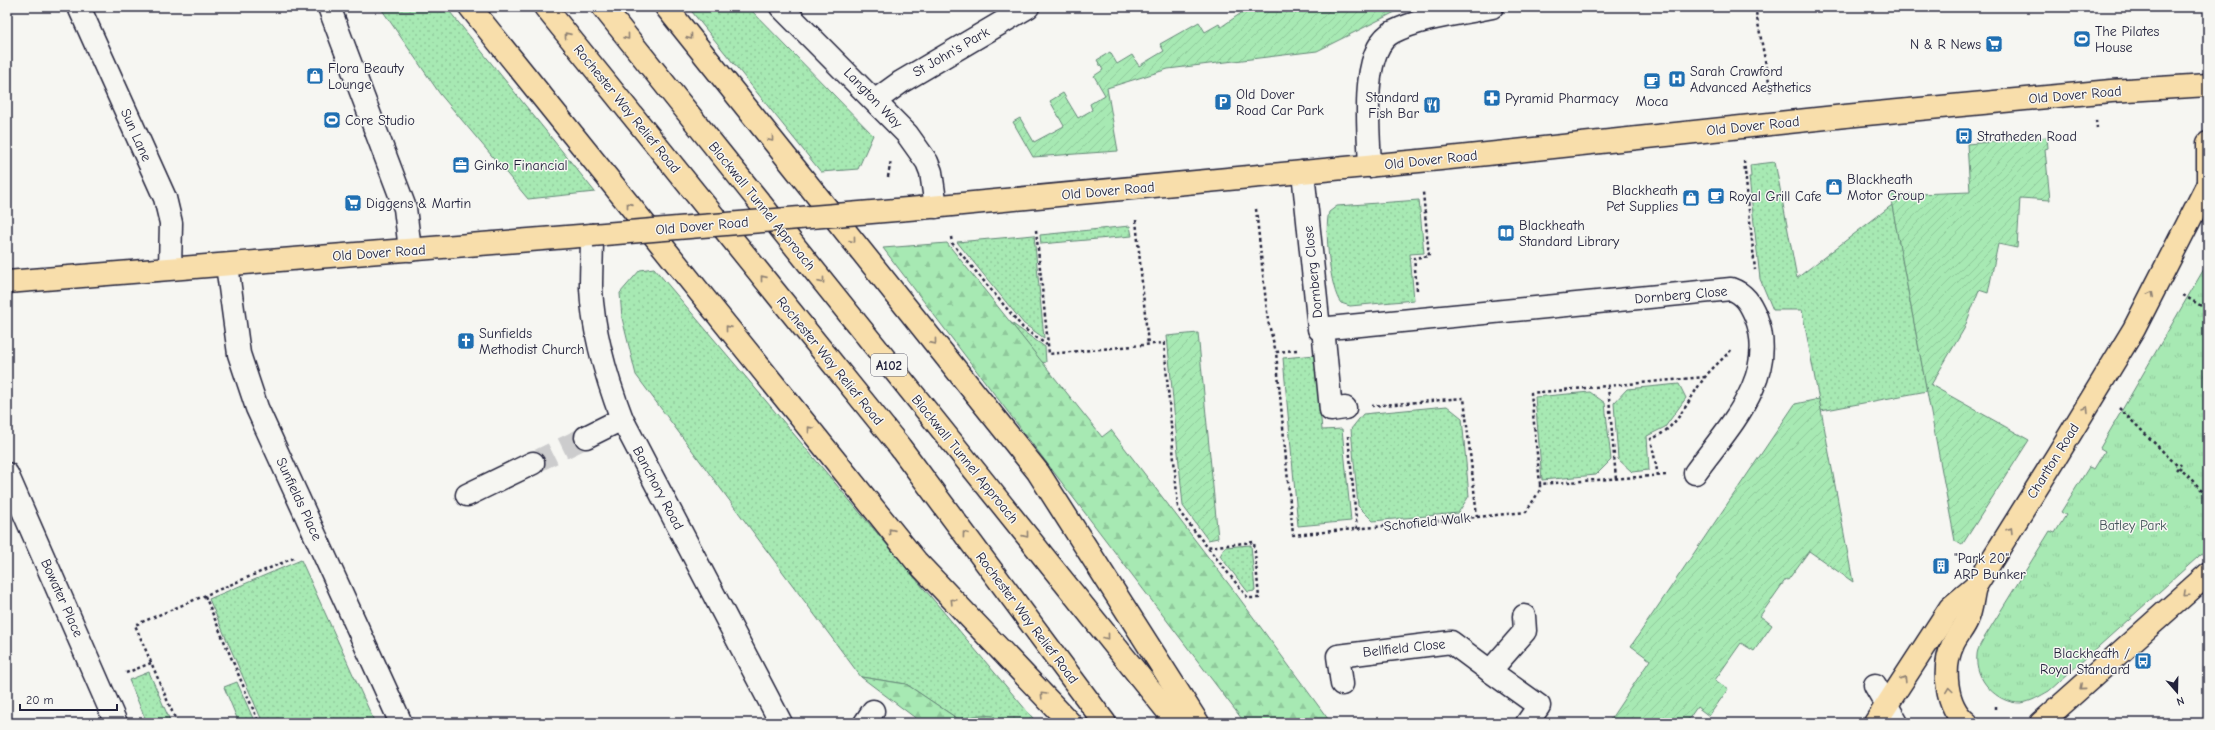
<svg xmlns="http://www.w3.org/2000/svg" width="2215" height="730" viewBox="0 0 2215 730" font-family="'Comic Neue',sans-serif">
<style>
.grass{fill:url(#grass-dots);stroke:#648677}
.forest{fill:url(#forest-firs);stroke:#648677}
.park{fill:url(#park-tufts);stroke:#648677}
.garden{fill:url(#garden-furrows);stroke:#648677}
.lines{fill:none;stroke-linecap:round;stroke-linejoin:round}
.minor-tunnel{stroke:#cccccd;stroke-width:22;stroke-dasharray:22 11;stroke-linecap:butt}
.minor-casing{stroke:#22223b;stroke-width:25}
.major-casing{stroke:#22223b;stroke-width:25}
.highway-casing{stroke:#22223b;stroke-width:25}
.path{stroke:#22223b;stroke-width:2.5;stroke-dasharray:3 3;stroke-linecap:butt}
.minor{stroke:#f6f6f2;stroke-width:22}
.major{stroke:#f8deab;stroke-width:22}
.highway{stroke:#f8deab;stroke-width:22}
.major-bridge-casing{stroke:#22223b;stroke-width:25;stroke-linecap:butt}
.major-bridge{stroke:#f8deab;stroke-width:22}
.oneway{stroke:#8d8073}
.labels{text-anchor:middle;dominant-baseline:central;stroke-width:3;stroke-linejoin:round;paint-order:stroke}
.shield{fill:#f6f6f2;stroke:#626272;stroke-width:1}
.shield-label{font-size:13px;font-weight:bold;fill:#22223b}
.poi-label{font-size:14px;fill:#22223b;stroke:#f6f6f2;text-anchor:start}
.street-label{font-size:14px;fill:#22223b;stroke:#f6f6f2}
.park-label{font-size:14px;fill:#435459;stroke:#f6f6f2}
</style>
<defs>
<pattern id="grass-dots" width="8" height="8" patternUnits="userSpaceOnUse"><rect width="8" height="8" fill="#a7e9b3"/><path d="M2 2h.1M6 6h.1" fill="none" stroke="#8fc89b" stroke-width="1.8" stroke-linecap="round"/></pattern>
<pattern id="forest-firs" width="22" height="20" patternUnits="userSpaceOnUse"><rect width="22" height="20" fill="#a7e9b3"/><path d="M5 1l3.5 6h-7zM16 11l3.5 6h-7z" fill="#8fc89b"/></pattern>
<pattern id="park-tufts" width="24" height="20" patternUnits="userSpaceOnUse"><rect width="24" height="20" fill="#a7e9b3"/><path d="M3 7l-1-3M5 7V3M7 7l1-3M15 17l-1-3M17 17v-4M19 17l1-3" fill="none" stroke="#8fc89b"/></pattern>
<pattern id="garden-furrows" width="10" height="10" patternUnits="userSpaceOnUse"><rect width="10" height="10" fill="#a7e9b3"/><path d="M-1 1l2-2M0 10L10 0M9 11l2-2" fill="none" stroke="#8fc89b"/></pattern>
</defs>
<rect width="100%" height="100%" fill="#f6f6f2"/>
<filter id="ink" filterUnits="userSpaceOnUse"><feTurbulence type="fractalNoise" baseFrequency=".025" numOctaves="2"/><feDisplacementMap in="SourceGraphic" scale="8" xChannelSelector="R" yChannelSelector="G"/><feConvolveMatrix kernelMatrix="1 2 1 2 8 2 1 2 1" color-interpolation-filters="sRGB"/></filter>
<g filter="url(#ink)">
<g class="grass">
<polygon points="380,7 446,7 595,192 528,199 440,94"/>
<polygon points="688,7 748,7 873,135 858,169 821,172"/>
<polygon points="1775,162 1797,278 1892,205 1927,391 1821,411 1802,310 1773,310 1760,279 1749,177 1751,177 1750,165"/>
<path d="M1419,200L1424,253L1410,254L1414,300L1350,306L1341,303C1330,291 1324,228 1329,212L1337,206Z"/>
<polygon points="1130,226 1132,236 1041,244 1040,235"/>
<polygon points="1034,235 1044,338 1024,324 957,242"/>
<polygon points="654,268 1037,723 997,723 993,716 981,715 958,719 906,684 861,677 636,375 622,318 620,293 640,270"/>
<polygon points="1010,322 1045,347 1046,362 1042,363"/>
<polygon points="1315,355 1322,430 1342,429 1351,521 1298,526 1283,358"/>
<polygon points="1679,384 1686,398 1665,427 1647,436 1649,470 1632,472 1618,459 1614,403 1627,389"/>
<polygon points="1590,392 1605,403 1611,460 1596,475 1542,480 1535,397"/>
<polygon points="1447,406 1462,418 1469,496 1458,513 1373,521 1358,506 1351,429 1363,414"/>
<polygon points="1251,545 1255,591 1248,592 1220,556 1225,547"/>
<polygon points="301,560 375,723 263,723 209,599"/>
<polygon points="149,672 171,723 147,723 129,680"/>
<polygon points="237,682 255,723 239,723 224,687"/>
</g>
<g class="forest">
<polygon points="947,243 1102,437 1111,430 1234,591 1331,723 1245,723 883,248"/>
<polygon points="861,677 906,684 958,719 981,715 994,716 997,723 922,723"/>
</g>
<path class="park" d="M2208,262V548L2049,691C2040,696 2031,702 2021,703C1997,704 1974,679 1977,655C1977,650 1981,643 1984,638L2050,531L2055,533L2066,515L2061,512L2089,467L2094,469L2105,451L2100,448Z"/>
<g class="garden">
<polygon points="1250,7 1405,7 1317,51 1168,69 1107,88 1118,151 1033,157 1013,122 1020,118 1034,142 1064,126 1050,101 1063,93 1078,118 1092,110 1090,104 1105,95 1094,76 1103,70 1097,60 1110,52 1117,64 1132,55 1139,66 1164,51 1160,44 1199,22 1205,32 1219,24 1221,27"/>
<polygon points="2047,137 2048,148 2045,149 2050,200 2020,198 2017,248 1998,244 1988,293 1979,290 1964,329 1931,385 2029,440 1962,545 1955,541 1890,195 1970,192 1967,144"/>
<polygon points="1198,333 1218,538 1208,540 1183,506 1167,336"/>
<polygon points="1819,399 1853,582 1809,551 1788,580 1786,579 1760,616 1772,625 1754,651 1741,643 1715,680 1728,689 1709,716 1697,707 1686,723 1608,723 1650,660 1631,646 1795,404"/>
</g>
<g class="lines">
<polyline class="minor-tunnel" points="533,463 586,437"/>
<g class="minor-casing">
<g id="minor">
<polyline points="79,7 165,198 171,223 170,268"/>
<polyline points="329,7 405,208 410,250"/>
<polyline points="781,7 907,134 927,162 931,172 936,207"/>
<polyline points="876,100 901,82 1028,7"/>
<path d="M1370,166C1369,133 1359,49 1393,32C1423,17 1460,14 1492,7"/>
<path d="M1303,172L1319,329L1731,289C1745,294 1750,303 1756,317C1779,377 1728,427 1695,473"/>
<path d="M592,235C592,253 591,270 591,288C593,333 606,377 622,419L781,723"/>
<polyline points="227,265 239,354 257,408 401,723"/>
<polyline points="1323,328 1331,410 1345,408"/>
<polyline points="586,437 622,419"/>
<polyline points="7,474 116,723"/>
<polyline points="467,495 533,463"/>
<polyline points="1524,616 1525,631 1490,671 1539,706 1527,723"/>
<polyline points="1342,684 1338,656 1451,642 1490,671"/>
<polyline points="1875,685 1897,723"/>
<polyline points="865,723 873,711"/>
</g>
</g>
<g class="major-casing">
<g id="major">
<polyline points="2208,184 2208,143"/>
<polyline points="920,208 1440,159 1845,116 2111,91 2208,85"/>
<polyline points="7,282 592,235"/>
<polyline points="1875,723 1950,608 1975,587 2058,454 2134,329 2208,184"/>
<path d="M1967,723C1945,707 1942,667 1953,644C1957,635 1964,628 1967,620C1972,610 1972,597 1975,587"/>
<polyline points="2041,723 2208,574"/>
</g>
</g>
<g class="highway-casing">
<g id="highway">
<polyline points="470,7 916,561 1070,723"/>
<polyline points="545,7 900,447 1105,723"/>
<polyline points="603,7 1177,723"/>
<polyline points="666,7 1038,472 1198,723"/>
</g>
</g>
<g class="path">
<polyline points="1755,7 1771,92"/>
<polyline points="2096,120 2097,128"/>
<polyline points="1744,161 1755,270"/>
<polyline points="888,177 891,160"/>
<polyline points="1256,209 1268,321 1276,352"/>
<polyline points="1136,220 1148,345"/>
<polyline points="1036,230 1049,354 1164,343 1178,507 1181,514 1248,598 1259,598 1254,542 1207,547"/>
<polyline points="951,237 952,243 1023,328 1047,345"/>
<polyline points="1417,290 1414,258 1429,256 1423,192"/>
<polyline points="2183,295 2208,310"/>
<polyline points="1297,350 1276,352 1293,535 1477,517 1464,398 1372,406"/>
<polyline points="1608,386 1616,479"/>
<polyline points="2119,408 2208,496"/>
<polyline points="1348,436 1357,529"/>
<polyline points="2176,470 2181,464"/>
<polyline points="1666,475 1540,484 1531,393 1705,377"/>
<path d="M1658,476L1651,439C1678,429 1688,399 1705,377C1713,367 1724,358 1733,348"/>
<polyline points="1477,517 1526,512 1540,490 1540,484"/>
<polyline points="205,596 259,723"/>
<polyline points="126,673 151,663"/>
<polyline points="1995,709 1995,703"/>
<polyline points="177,723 135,625 296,557"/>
</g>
<use href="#minor" class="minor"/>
<use href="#major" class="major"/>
<use href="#highway" class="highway"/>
<g class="major-bridge-casing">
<polyline id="major-bridge" points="592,235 920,208"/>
</g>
<use href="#major-bridge" class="major-bridge"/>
</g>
<defs><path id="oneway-chevron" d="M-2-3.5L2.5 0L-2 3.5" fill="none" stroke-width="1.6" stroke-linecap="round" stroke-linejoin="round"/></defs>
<g class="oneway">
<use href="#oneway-chevron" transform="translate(567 35) rotate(-129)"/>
<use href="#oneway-chevron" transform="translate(627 37) rotate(51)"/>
<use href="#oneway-chevron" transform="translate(690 37) rotate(51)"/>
<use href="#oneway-chevron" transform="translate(771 139) rotate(51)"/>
<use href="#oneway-chevron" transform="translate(629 205) rotate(-129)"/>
<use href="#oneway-chevron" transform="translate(853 240) rotate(51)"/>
<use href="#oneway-chevron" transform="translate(763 278) rotate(-129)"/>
<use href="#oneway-chevron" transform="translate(822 281) rotate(51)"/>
<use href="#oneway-chevron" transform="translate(2151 294) rotate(-63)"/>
<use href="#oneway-chevron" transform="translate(728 328) rotate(-129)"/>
<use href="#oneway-chevron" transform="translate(934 342) rotate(51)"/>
<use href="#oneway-chevron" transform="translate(2086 409) rotate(-59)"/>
<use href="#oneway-chevron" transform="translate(810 429) rotate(-129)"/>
<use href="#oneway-chevron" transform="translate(2010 530) rotate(-58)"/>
<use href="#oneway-chevron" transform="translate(891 531) rotate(-129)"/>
<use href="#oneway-chevron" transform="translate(965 534) rotate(-127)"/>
<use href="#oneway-chevron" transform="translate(1026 535) rotate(51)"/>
<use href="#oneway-chevron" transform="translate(2186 594) rotate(137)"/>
<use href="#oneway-chevron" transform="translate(953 601) rotate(-134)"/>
<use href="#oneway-chevron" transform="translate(1107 637) rotate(51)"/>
<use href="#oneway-chevron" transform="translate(1904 679) rotate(-57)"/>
<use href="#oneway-chevron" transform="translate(2082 687) rotate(139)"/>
<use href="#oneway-chevron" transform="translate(1949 690) rotate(-98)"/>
<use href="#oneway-chevron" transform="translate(1043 695) rotate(-134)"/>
</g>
</g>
<defs>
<g id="stadium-square" transform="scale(0.9)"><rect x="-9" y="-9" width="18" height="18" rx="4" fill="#1f6fb2" stroke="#f6f6f2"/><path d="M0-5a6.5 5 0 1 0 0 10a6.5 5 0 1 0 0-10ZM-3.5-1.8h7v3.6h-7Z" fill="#fff"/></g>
<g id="supermarket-square" transform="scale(0.9)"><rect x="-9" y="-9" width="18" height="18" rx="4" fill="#1f6fb2" stroke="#f6f6f2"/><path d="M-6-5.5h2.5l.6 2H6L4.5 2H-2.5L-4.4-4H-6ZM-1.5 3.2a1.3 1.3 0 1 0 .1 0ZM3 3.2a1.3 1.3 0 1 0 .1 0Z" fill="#fff"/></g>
<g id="shop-square" transform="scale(0.9)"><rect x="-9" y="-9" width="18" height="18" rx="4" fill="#1f6fb2" stroke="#f6f6f2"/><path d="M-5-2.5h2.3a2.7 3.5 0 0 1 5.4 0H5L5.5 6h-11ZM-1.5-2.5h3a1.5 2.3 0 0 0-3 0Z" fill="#fff"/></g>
<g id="hospital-square" transform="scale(0.9)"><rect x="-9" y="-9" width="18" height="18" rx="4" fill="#1f6fb2" stroke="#f6f6f2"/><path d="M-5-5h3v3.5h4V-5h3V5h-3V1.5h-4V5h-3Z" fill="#fff"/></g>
<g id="cafe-square" transform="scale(0.9)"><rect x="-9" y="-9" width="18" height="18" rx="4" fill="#1f6fb2" stroke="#f6f6f2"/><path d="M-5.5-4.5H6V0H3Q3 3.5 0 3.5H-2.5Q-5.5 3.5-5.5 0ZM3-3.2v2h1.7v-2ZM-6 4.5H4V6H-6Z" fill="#fff"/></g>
<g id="pharmacy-square" transform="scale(0.9)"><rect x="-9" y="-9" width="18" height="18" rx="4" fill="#1f6fb2" stroke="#f6f6f2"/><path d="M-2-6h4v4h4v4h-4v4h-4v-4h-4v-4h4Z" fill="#fff"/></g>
<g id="parking-square" transform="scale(0.9)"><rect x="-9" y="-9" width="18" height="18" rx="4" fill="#1f6fb2" stroke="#f6f6f2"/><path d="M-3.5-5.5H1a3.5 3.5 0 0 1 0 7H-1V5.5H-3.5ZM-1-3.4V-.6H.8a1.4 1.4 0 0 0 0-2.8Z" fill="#fff"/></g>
<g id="restaurant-square" transform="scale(0.9)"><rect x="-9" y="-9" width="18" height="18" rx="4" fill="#1f6fb2" stroke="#f6f6f2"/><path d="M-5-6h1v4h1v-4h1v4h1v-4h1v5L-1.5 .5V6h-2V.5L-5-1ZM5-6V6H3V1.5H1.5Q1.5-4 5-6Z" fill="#fff"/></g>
<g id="bus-square" transform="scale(0.9)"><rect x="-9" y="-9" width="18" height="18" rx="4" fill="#1f6fb2" stroke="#f6f6f2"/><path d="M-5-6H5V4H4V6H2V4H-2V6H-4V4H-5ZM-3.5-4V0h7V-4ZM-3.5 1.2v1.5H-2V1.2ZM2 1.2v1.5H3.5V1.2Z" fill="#fff"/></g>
<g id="office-square" transform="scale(0.9)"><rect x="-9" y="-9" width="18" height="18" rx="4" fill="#1f6fb2" stroke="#f6f6f2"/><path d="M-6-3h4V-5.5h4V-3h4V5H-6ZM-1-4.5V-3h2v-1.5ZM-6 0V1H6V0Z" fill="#fff"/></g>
<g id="library-square" transform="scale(0.9)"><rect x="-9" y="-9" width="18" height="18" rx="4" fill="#1f6fb2" stroke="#f6f6f2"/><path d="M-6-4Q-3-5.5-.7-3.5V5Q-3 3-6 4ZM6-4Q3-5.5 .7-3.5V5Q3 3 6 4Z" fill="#fff"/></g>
<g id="church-square" transform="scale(0.9)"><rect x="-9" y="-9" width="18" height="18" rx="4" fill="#1f6fb2" stroke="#f6f6f2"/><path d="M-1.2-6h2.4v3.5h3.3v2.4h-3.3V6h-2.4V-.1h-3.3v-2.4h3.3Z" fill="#fff"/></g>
<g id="building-square" transform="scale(0.9)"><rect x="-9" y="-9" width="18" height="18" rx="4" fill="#1f6fb2" stroke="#f6f6f2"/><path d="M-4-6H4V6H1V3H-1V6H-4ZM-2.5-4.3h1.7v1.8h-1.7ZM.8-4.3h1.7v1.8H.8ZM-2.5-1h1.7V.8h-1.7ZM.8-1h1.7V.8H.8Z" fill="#fff"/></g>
</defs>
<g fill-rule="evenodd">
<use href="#stadium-square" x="2082" y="39"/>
<use href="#supermarket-square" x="1994" y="44"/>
<use href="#shop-square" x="315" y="76"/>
<use href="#hospital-square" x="1677" y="79"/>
<use href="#cafe-square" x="1652" y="81"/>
<use href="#pharmacy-square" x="1492" y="98"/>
<use href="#parking-square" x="1223" y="102"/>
<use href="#restaurant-square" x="1432" y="105"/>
<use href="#stadium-square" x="332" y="120"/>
<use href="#bus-square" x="1964" y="136"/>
<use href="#office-square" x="461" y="165"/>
<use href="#shop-square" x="1834" y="187"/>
<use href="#cafe-square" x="1716" y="196"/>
<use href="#shop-square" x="1691" y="198"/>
<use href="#supermarket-square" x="353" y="203"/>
<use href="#library-square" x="1506" y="233"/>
<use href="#church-square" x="466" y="341"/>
<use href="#building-square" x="1941" y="566"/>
<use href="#bus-square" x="2143" y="661"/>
</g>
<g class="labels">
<rect class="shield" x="871" y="354" width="36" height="22" rx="3"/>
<g class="shield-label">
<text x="889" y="365">A102</text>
</g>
<g class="poi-label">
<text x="2095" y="31">The Pilates<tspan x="2095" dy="16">House</tspan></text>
<text x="1981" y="44" text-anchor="end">N &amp; R News</text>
<text x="328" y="68">Flora Beauty<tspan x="328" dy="16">Lounge</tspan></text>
<text x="1690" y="71">Sarah Crawford<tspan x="1690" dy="16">Advanced Aesthetics</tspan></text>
<text x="1236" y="94">Old Dover<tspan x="1236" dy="16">Road Car Park</tspan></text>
<text x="1419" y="97" text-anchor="end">Standard<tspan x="1419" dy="16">Fish Bar</tspan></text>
<text x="1505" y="98">Pyramid Pharmacy</text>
<text x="1652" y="101" text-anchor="middle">Moca</text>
<text x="345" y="120">Core Studio</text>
<text x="1977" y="136">Stratheden Road</text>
<text x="474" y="165">Ginko Financial</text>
<text x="1847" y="179">Blackheath<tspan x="1847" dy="16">Motor Group</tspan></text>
<text x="1678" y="190" text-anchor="end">Blackheath<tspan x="1678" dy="16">Pet Supplies</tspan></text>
<text x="1729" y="196">Royal Grill Cafe</text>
<text x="366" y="203">Diggens &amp; Martin</text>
<text x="1519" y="225">Blackheath<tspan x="1519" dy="16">Standard Library</tspan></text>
<text x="479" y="333">Sunfields<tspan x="479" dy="16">Methodist Church</tspan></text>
<text x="1954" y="558">"Park 20"<tspan x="1954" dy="16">ARP Bunker</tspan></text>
<text x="2130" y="653" text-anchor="end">Blackheath /<tspan x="2130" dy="16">Royal Standard</tspan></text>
</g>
<g class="street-label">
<text transform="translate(951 52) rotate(-30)">St John's Park</text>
<text transform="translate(2075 95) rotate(-5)">Old Dover Road</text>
<text transform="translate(873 98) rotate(46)">Langton Way</text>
<text transform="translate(627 109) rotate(51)">Rochester Way Relief Road</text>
<text transform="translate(1753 126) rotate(-6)">Old Dover Road</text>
<text transform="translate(136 135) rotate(66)">Sun Lane</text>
<text transform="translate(1431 160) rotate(-6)">Old Dover Road</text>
<text transform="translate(1108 191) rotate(-5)">Old Dover Road</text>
<text transform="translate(762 206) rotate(51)">Blackwall Tunnel Approach</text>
<text transform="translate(702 226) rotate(-5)">Old Dover Road</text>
<text transform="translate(379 253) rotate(-4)">Old Dover Road</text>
<text transform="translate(1313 272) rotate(-96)">Dornberg Close</text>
<text transform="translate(1681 295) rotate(-5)">Dornberg Close</text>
<text transform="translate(830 361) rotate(51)">Rochester Way Relief Road</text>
<text transform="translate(965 459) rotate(51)">Blackwall Tunnel Approach</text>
<text transform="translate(2053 461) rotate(-58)">Charlton Road</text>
<text transform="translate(658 488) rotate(62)">Banchory Road</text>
<text transform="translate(299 499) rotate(65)">Sunfields Place</text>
<text transform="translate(1427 522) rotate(-6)">Schofield Walk</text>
<text transform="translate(62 598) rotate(66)">Bowater Place</text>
<text transform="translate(1027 618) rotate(53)">Rochester Way Relief Road</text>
<text transform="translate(1404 648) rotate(-6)">Bellfield Close</text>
</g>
<g class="park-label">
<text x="2133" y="525">Batley Park</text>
</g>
</g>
<rect width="2215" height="730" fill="none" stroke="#f6f6f2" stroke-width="24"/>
<rect x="12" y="12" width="2191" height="706" fill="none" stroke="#22223b" stroke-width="1.5" filter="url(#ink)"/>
<g transform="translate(2177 692) rotate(160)" stroke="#f6f6f2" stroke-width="3" paint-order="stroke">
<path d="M0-3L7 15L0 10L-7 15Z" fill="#22223b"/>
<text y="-6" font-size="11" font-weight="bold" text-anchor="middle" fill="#22223b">N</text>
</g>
<path d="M20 704v6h97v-6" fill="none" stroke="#22223b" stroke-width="2"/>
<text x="26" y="704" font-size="12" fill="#22223b" stroke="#f6f6f2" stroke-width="3" paint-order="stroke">20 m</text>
</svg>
